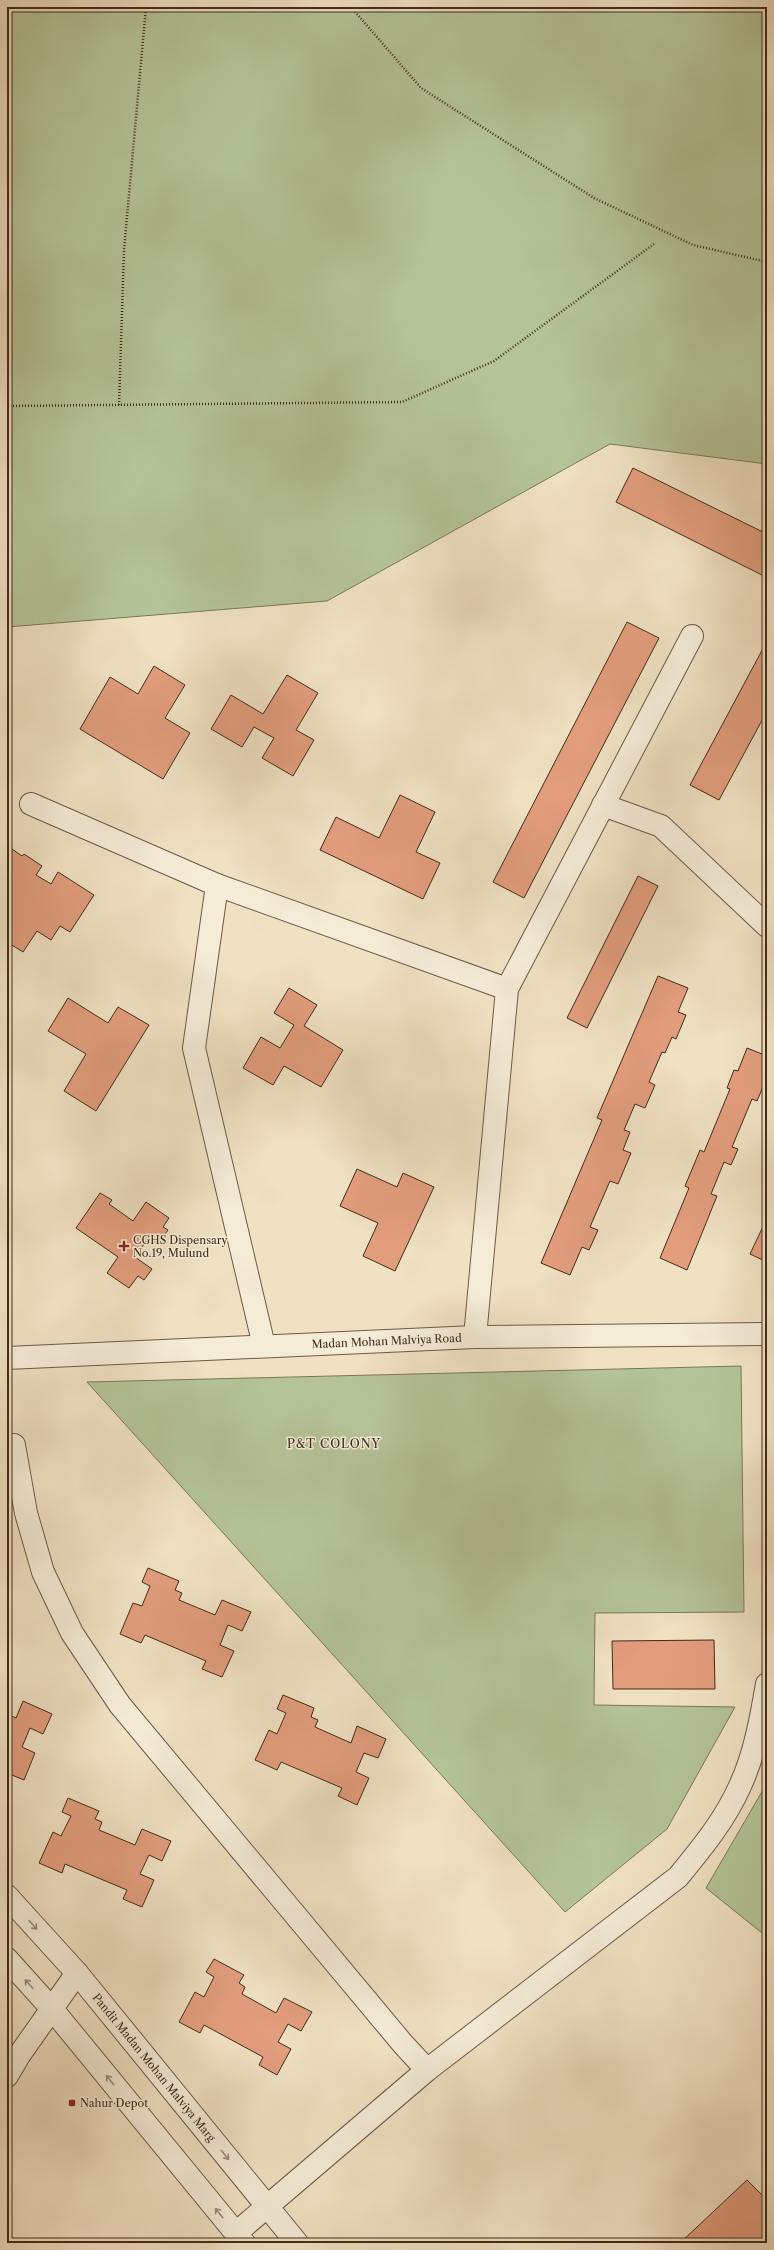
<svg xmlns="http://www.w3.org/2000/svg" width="774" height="2250" viewBox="0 0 774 2250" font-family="'Libre Caslon Text',serif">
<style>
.green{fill:#b4c498;stroke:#7b7858}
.building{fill:#e29d7d;stroke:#422c19}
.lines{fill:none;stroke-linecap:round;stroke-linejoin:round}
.minor-casing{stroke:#6e5944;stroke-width:24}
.path{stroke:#422c19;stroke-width:2.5;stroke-dasharray:1 2;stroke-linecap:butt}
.minor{stroke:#f5ecd8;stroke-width:22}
.oneway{stroke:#9c8c78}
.poi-dot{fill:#8f2418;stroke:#f5ecd8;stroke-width:1.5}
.labels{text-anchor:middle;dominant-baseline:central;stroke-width:3;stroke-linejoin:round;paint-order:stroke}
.poi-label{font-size:11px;fill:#422c19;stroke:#f5ecd8;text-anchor:start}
.street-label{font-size:11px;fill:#422c19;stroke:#f5ecd8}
.neighbourhood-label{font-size:12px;letter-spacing:1px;fill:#422c19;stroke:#f5ecd8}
</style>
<rect width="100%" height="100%" fill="#f0e1c3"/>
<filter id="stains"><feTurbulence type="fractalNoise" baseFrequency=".005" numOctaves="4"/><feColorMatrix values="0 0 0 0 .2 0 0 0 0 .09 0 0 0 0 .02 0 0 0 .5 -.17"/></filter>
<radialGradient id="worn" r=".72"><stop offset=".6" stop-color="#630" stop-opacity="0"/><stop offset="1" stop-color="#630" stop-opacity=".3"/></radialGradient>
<g class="green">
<polygon points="7,7 767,7 767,464 610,444 327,601 7,627"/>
<polygon points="741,1366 744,1612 595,1613 594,1705 735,1707 667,1829 565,1912 87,1382"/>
<polygon points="767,1783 767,1937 706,1888"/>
</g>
<g class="building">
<polygon points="633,468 767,534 767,564 762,575 616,502"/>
<polygon points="627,622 659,638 524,898 493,882"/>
<polygon points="767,641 767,711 719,800 690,785"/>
<polygon points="154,666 185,685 165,718 190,733 163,779 80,729 110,677 138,694"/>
<polygon points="287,675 318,693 296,730 314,740 293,776 262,758 274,738 254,727 242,747 211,729 231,695 263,714"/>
<polygon points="400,795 435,812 416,852 440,863 423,899 320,850 336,817 379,838"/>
<polygon points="12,849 22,856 24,854 42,866 36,875 51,884 58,872 94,895 70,932 60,926 51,940 37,931 23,952 7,942 7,857"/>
<polygon points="638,876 658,886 587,1028 567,1018"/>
<polygon points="658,976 688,988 678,1012 686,1015 676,1039 672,1037 665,1053 662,1052 649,1082 655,1085 645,1108 635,1104 624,1130 630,1132 623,1150 631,1153 618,1184 610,1181 590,1227 598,1230 589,1250 582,1247 570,1275 541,1263 602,1120 597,1118"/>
<polygon points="289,988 317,1005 304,1026 343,1050 321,1087 284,1066 273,1085 243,1068 261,1037 280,1048 294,1025 274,1013"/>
<polygon points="68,998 108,1023 118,1007 149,1025 96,1111 64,1091 86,1054 48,1031"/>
<polygon points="747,1048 767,1056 767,1065 763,1075 767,1077 757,1101 752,1099 732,1147 738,1149 731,1165 724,1162 711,1194 717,1196 687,1270 660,1258 689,1188 685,1186 700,1150 704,1152 730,1089 727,1088 734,1070 738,1071"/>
<polygon points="357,1169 397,1187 403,1173 434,1187 395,1271 363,1256 378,1223 340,1206"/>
<polygon points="100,1193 112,1200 109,1204 133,1221 146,1202 169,1218 163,1227 168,1230 158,1244 149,1237 135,1257 152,1269 144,1280 138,1276 129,1288 107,1273 118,1257 76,1228"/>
<polygon points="767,1218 767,1262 750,1254"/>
<polygon points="148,1568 179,1581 175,1590 182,1593 179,1600 215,1615 222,1600 251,1612 242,1631 228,1625 220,1645 234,1651 222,1677 202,1669 206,1661 145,1635 141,1643 120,1634 133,1603 142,1606 150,1586 142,1582"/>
<polygon points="714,1640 715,1689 613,1689 612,1641"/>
<polygon points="283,1695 314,1708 311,1717 318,1720 315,1727 351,1743 357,1726 386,1739 378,1758 364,1753 356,1772 369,1778 357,1805 338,1796 342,1788 281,1762 277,1770 255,1760 269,1730 277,1734 286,1713 277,1709"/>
<polygon points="23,1701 52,1714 43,1734 30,1728 22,1747 35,1753 24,1780 7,1773 7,1714 16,1718"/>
<polygon points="68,1798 99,1811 95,1819 102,1822 99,1830 135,1845 142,1829 171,1841 162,1861 149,1855 140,1874 154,1880 142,1907 123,1899 127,1890 65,1864 62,1873 39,1863 53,1832 61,1836 71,1816 62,1812"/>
<polygon points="214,1959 244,1975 239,1983 245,1987 242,1994 276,2013 284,1998 312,2012 301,2031 288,2024 278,2042 291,2049 277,2075 259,2065 263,2057 204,2025 200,2033 179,2022 195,1992 204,1997 214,1977 206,1972"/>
<polygon points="747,2180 767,2200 767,2243 680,2243"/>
</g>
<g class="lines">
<g class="minor-casing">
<g id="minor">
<polyline points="31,804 217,885 507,989"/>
<polyline points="603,805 661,826 767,926"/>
<polyline points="217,885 194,1048 264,1346"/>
<polyline points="475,1337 507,989 692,636"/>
<path id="s1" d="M7,1358L475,1337L767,1334"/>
<polyline points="14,1445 26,1513 43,1572 72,1633 120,1705 403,2044 427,2070"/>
<path id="s2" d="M7,1896L77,1973L297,2243"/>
<polyline points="7,1959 52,2009 244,2243"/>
<polyline points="7,2076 20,2054 77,1973"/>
<path d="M236,2233L427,2070L678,1877C701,1849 725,1820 740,1786C755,1754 761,1718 767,1684"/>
</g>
</g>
<g class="path">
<polyline points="351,7 421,88 594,198 693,245 767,262"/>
<polyline points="119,405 124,250 146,7"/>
<polyline points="7,406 402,402 494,361 654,244"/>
</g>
<use href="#minor" class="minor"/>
</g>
<defs><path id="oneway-shaft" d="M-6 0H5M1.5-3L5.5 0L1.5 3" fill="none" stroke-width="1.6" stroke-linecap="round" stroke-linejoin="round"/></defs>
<g class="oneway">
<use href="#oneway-shaft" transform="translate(33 1925) rotate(48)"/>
<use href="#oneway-shaft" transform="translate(29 1984) rotate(-132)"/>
<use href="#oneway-shaft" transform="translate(110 2080) rotate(-129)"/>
<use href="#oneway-shaft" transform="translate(225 2155) rotate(51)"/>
<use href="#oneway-shaft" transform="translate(219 2213) rotate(-129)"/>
</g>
<g class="poi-dot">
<path d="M122 1240h4v4h4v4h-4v4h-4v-4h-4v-4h4z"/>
<rect x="68" y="2099" width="8" height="8" rx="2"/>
</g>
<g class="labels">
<g class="poi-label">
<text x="133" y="1240">CGHS Dispensary<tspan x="133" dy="13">No.19, Mulund</tspan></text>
<text x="80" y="2103">Nahur Depot</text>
</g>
<g class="street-label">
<text stroke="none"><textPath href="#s1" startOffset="380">Madan Mohan Malviya Road</textPath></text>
<text stroke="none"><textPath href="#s2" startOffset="226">Pandit Madan Mohan Malviya Marg</textPath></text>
</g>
<g class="neighbourhood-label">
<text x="334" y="1443">P&amp;T COLONY</text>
</g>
</g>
<rect width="774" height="2250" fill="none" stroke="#f0e1c3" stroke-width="24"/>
<rect x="8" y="8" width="758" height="2234" fill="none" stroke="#422c19" stroke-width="2"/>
<rect x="12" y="12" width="750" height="2226" fill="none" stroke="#422c19"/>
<rect width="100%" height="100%" filter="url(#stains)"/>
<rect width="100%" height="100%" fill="url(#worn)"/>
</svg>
